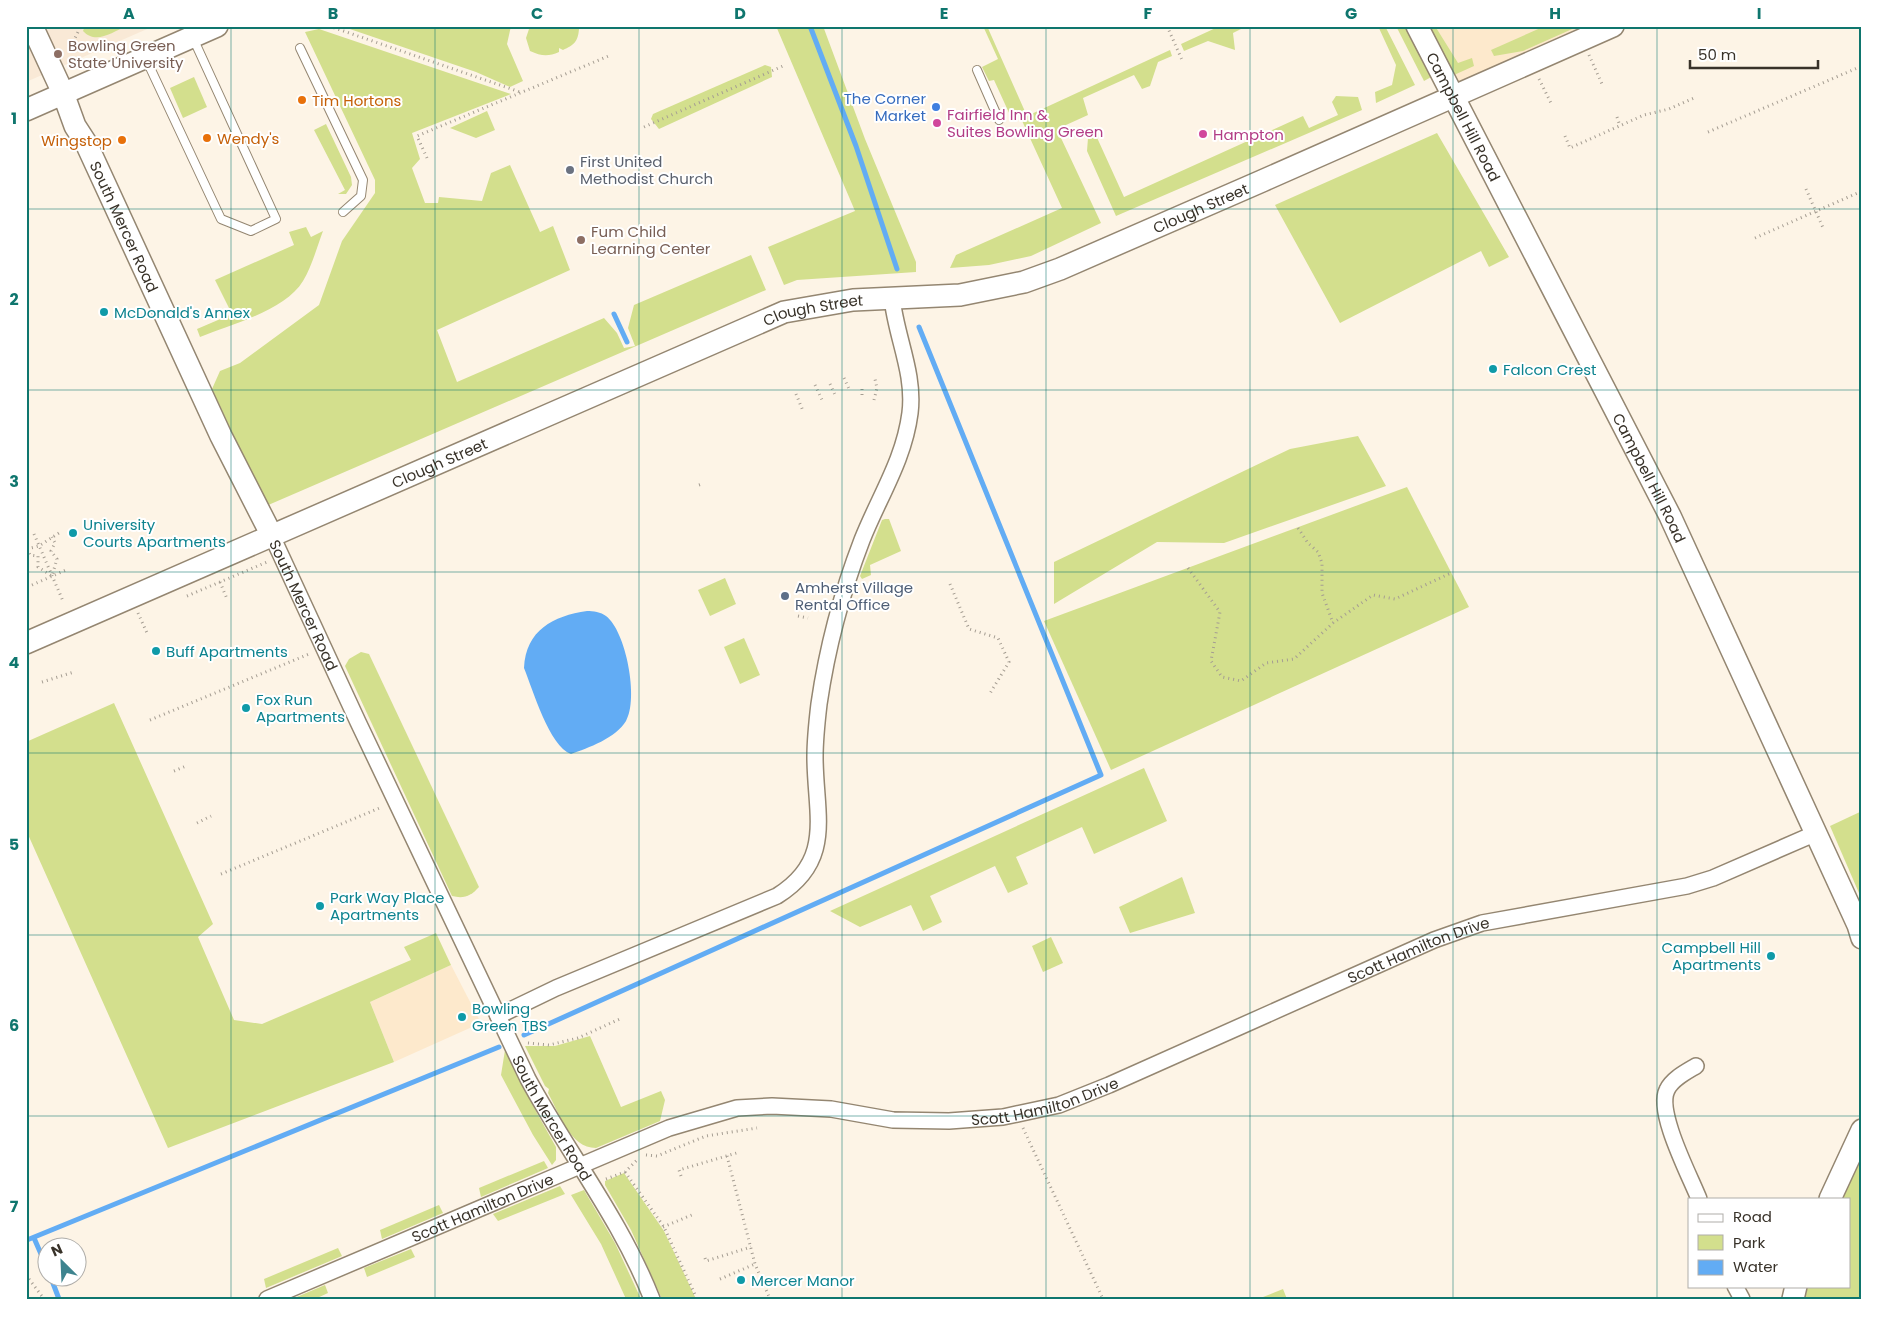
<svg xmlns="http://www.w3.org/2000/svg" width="1888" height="1325" viewBox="0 0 1888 1325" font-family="Poppins,sans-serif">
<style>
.built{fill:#fde9cc}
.education{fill:#f9e9d6}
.green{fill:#d3df8d}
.water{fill:#62acf4}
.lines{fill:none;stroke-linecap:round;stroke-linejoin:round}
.stream{stroke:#62acf4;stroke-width:5}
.lane-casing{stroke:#948671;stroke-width:10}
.street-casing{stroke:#948671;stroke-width:18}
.secondary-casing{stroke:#948671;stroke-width:24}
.path{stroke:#a59d92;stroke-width:3;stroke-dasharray:1 4;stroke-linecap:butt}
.lane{stroke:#fff;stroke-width:8}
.street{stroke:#fff;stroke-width:15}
.secondary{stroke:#fff;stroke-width:21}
.grid{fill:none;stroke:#0f766e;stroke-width:1;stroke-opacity:0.55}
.education-dot{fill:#8d6e63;stroke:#fff;stroke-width:2}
.food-dot{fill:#e8710a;stroke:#fff;stroke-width:2}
.shop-dot{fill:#3f7fe0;stroke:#fff;stroke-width:2}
.hotel-dot{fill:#d1479c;stroke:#fff;stroke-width:2}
.worship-dot{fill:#6b7280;stroke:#fff;stroke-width:2}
.culture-dot{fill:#0f9aa8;stroke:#fff;stroke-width:2}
.service-dot{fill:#5c6f8a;stroke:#fff;stroke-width:2}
.labels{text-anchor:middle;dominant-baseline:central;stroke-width:4;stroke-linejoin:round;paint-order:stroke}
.education-label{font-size:15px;fill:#785e54;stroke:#fff;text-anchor:start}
.shop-label{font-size:15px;fill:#366cbe;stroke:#fff;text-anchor:end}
.food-label{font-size:15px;fill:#c56008;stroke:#fff;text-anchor:start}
.hotel-label{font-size:15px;fill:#b23c85;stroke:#fff;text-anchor:start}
.street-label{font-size:15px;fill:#383229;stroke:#fff}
.worship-label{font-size:15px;fill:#5b616d;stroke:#fff;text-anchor:start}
.culture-label{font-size:15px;fill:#0d838f;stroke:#fff;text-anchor:start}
.service-label{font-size:15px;fill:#4e5e75;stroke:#fff;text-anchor:start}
.neatline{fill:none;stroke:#0f766e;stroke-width:2}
.grid-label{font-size:16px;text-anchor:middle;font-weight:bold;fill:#0f766e}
</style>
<rect width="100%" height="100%" fill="#fdf4e6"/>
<g class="built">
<polygon points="1417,26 1613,26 1453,97"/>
<polygon points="451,965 481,1023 394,1062 370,1002"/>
</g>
<polygon class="education" points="26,26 154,26 26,82"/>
<g class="green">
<path d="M85,26H127C112,32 96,45 83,31Z"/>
<polygon points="341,26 511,26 507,44 523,81 510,87 476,72"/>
<path d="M530,26H576L579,29C578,42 574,45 563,50L559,48V52C548,57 541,56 530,51L526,38Z"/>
<polygon points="776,26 823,26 865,139 916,262 916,272 797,280 784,285 768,247 855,211"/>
<polygon points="983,26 987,26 1027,116 1170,50 1172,56 1158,62 1150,86 1142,89 1134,75 1083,98 1088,115 1066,125 1061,138 1101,223 1031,256 989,265 950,268 956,255 1062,208 1018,112 1010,115 994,80 989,81 982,67 998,59"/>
<polygon points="1220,26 1247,26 1233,33 1235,50 1208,41 1184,51 1181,44"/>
<polygon points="1378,26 1385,26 1415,85 1376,103 1375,92 1392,85 1396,65"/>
<polygon points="1396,26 1408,26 1433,76 1424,81"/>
<polygon points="1428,26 1435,26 1458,63 1472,58 1474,66 1454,75"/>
<polygon points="1545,26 1579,26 1523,51 1494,56 1491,50"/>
<polygon points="319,29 511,94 412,133 420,159 412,168 425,203 438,203 439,197 482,201 491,173 510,165 540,232 553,226 570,270 437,330 457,382 604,318 617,333 624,348 635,346 628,328 634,305 751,255 766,290 266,506 212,389 220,371 240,363 319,305 342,241 375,193 375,180 305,32"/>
<polygon points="765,65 771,67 772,77 659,129 651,119 653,114"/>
<polygon points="194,77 207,107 183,118 170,88"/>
<polygon points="1336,96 1358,97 1362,110 1116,216 1087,151 1088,138 1094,131 1124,197 1303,116 1309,128 1338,115 1332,102"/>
<polygon points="487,111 495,130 476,138 450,128"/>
<polygon points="326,124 351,177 352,185 346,194 338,194 345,190 314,130"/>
<polygon points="1437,133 1509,257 1489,267 1481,251 1340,323 1275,205"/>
<path d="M306,227L311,237L323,231C317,247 312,266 303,281C286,310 230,325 200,337L197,329L232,314L215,280L294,245L289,232Z"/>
<polygon points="1358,436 1386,486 1224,543 1157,542 1054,604 1054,562 1290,449"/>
<polygon points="1407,487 1469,607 1111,770 1044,621"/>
<polygon points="885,519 889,519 901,551 870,565 871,575 862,579 860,576 882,520"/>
<polygon points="725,578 736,604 710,616 698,590"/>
<polygon points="744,638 760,675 740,684 724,647"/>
<path d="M361,652L369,654L479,887C471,896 464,899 452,896L345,666L349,659Z"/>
<polygon points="114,703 213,924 198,937 234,1020 262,1024 411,960 404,947 436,933 451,965 370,1002 394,1062 168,1148 26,830 26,742"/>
<polygon points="1144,768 1167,821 1094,854 1082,827 1016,857 1028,884 1008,893 995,866 930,896 942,922 923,931 911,905 860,927 830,911"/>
<polygon points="1862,811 1862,900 1830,826"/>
<polygon points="1182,877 1195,913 1130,933 1119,907"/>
<polygon points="1051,937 1063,963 1043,972 1032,946"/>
<path d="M590,1036L621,1107L661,1091L665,1100L660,1121L596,1148C570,1148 559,1113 548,1093L549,1089L545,1086L525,1046H555Z"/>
<polygon points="505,1050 538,1115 556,1147 556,1160 552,1165 533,1135 501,1075"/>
<polygon points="1862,1153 1862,1299 1805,1299 1808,1286 1849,1286 1849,1199 1840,1199"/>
<polygon points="544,1161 548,1168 481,1197 479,1188"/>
<polygon points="624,1173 664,1231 696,1299 662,1299 631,1230 605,1185 605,1181"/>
<polygon points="560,1186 565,1194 498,1221 493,1214"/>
<polygon points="584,1190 615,1243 641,1299 626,1299 601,1244 571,1195"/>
<polygon points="439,1205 443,1213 382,1239 380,1230"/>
<polygon points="338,1248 342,1256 266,1288 264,1279"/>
<polygon points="411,1249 415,1257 367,1277 364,1268"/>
<polygon points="325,1285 328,1293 315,1299 292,1299"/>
<polygon points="1283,1289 1287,1299 1258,1299"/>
</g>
<path class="water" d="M587,611C593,611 601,612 606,616C626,631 639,699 626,721C616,738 588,748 571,754C549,746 533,690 524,668C526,630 553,616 587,611Z"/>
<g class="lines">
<g class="stream">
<polyline points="810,26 856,146 897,269"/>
<polyline points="614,314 627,342"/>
<polyline points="524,1035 1101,775 919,327"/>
<polyline points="34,1238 48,1270"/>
<polyline points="27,1240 499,1047"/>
<polyline points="51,1278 59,1299"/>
</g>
<g class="lane-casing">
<g id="lane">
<polyline points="300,48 363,180 361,196 343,212"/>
<polyline points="146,59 221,219 251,231 276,219 193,38"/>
<polyline points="977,70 999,120"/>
</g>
</g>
<g class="street-casing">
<g id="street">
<path id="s1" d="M272,536L358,722L528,1079C568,1153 621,1220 652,1299"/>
<path d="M498,1016L556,988L777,896C835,860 815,814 815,757C815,740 817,721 819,704C827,649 842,592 862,540C879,497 904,460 910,413C915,373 896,337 892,298"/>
<path d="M1696,1066C1686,1072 1672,1079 1667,1090C1656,1112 1690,1176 1699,1199"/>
<polyline points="1735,1286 1742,1299"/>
<path id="s2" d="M267,1299L669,1128L737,1108L772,1106L831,1109L893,1120L949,1121L1003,1117L1059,1105L1109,1085L1434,940L1482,923L1687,886L1713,878L1814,834"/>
</g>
</g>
<g class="secondary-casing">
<g id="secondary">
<path id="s3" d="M32,26L63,93L75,126L86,143L221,436L272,536"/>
<path id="s4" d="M1417,26L1670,516L1858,925L1862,938"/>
<polyline points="26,110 217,26"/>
<path id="s5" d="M26,643L784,312L853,300L960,295L1024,282L1060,269L1262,181L1613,26"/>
<polyline points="1830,1199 1862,1130"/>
<polyline points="1793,1299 1796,1286"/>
</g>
</g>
<g class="path">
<polyline points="329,26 520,92"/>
<polyline points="1167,26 1182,60"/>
<polyline points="73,42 81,26"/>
<polyline points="1589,55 1602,84"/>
<polyline points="1539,79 1551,103"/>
<polyline points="1617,117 1620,126"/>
<polyline points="644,127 783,66"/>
<polyline points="1708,132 1862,66"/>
<polyline points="1565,136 1570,148 1644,115 1669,109 1694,98"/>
<polyline points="427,158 417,136 611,55"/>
<polyline points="1806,189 1824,230"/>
<polyline points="1755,238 1862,191"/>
<polyline points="844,378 850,391"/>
<polyline points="830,384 836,397"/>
<polyline points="815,385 823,402"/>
<polyline points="796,394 803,411"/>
<polyline points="862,395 862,385"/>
<polyline points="874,400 877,388 875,379"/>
<polyline points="699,485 702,484"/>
<polyline points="1298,528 1308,543 1318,552 1322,563 1322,593 1333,623"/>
<polyline points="34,534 63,601"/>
<polyline points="27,549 30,555 38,556 38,567 52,576 57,559 51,551 55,543 52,537"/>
<polyline points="27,549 39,546 62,531"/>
<polyline points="1188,568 1220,612 1211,661 1222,677 1241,681 1266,663 1294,659 1333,623 1373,595 1395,599 1451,573"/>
<polyline points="220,582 227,599"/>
<polyline points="950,584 969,629 998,638 1009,662 989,695"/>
<polyline points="32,585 66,570"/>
<polyline points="187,596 267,562"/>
<polyline points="138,613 147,633"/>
<polyline points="798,616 808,618"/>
<polyline points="42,682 74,672"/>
<polyline points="150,720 309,654"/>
<polyline points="174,771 186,766"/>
<polyline points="197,823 211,816"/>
<polyline points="221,874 382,807"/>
<polyline points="528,1043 549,1045 578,1038 622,1018"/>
<polyline points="1023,1128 1103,1299"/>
<polyline points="646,1155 657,1156 706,1136 757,1128"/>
<polyline points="727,1156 755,1264 770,1299"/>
<polyline points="625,1172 664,1227 697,1299"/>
<polyline points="681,1176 679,1170 740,1152"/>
<polyline points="606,1179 625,1172 638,1159"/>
<polyline points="663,1227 694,1214"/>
<polyline points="705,1258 706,1261 751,1247"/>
<polyline points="26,1275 44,1299"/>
<polyline points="720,1279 755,1264"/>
</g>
<use href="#lane" class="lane"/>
<use href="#street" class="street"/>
<use href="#secondary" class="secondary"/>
</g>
<path class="grid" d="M231,26V1299M435,26V1299M639,26V1299M842,26V1299M1046,26V1299M1250,26V1299M1453,26V1299M1657,26V1299M26,209H1862M26,390H1862M26,572H1862M26,753H1862M26,935H1862M26,1116H1862"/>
<g class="education-dot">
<circle cx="58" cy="54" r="5"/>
<circle cx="581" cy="240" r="5"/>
</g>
<g class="food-dot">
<circle cx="302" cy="100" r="5"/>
<circle cx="207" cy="138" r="5"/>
<circle cx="122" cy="140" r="5"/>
</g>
<circle class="shop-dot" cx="936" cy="107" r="5"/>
<g class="hotel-dot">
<circle cx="937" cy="123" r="5"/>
<circle cx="1203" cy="134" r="5"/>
</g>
<circle class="worship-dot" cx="570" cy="170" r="5"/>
<g class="culture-dot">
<circle cx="104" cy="312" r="5"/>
<circle cx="1493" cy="369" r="5"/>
<circle cx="73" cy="533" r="5"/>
<circle cx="156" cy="651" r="5"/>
<circle cx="246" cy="708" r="5"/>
<circle cx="320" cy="906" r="5"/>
<circle cx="1771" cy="956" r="5"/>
<circle cx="462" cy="1017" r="5"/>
<circle cx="741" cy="1280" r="5"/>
</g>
<circle class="service-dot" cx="785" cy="596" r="5"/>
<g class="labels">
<g class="education-label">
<text x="68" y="45">Bowling Green<tspan x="68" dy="17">State University</tspan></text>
<text x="591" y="231">Fum Child<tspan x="591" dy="17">Learning Center</tspan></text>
</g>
<g class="shop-label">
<text x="926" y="98">The Corner<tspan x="926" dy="17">Market</tspan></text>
</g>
<g class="food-label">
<text x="312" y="100">Tim Hortons</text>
<text x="217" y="138">Wendy's</text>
<text x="112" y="140" text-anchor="end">Wingstop</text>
</g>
<g class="hotel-label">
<text x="947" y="114">Fairfield Inn &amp;<tspan x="947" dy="17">Suites Bowling Green</tspan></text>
<text x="1213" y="134">Hampton</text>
</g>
<g class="street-label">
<text stroke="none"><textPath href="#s4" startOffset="102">Campbell Hill Road</textPath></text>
<text stroke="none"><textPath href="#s5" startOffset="1261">Clough Street</textPath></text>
<text stroke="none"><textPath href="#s3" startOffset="221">South Mercer Road</textPath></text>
<text stroke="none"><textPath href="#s5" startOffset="856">Clough Street</textPath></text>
<text stroke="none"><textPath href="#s5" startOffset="451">Clough Street</textPath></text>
<text stroke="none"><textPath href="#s4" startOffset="508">Campbell Hill Road</textPath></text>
<text stroke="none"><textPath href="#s1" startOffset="76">South Mercer Road</textPath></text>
<text stroke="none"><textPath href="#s2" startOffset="1224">Scott Hamilton Drive</textPath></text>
<text stroke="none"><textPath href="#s2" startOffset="819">Scott Hamilton Drive</textPath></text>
<text stroke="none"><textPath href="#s1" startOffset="646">South Mercer Road</textPath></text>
<text stroke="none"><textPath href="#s2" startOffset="234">Scott Hamilton Drive</textPath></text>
</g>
<g class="worship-label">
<text x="580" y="161">First United<tspan x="580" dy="17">Methodist Church</tspan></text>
</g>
<g class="culture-label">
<text x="114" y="312">McDonald's Annex</text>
<text x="1503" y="369">Falcon Crest</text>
<text x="83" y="524">University<tspan x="83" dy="17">Courts Apartments</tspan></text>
<text x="166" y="651">Buff Apartments</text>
<text x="256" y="699">Fox Run<tspan x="256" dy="17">Apartments</tspan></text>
<text x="330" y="897">Park Way Place<tspan x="330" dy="17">Apartments</tspan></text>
<text x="1761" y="947" text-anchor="end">Campbell Hill<tspan x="1761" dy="17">Apartments</tspan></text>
<text x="472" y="1008">Bowling<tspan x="472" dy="17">Green TBS</tspan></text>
<text x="751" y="1280">Mercer Manor</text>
</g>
<g class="service-label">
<text x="795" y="587">Amherst Village<tspan x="795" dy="17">Rental Office</tspan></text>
</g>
</g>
<rect width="1888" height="1325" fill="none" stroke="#ffffff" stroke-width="55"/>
<rect x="1688" y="1198" width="162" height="90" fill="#ffffff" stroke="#afada9"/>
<rect x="1698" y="1214" width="25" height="8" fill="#ffffff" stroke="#afada9"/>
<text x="1733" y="1222" font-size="15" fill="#383229">Road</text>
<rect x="1698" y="1235" width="25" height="15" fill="#d3df8d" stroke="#afada9"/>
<text x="1733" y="1248" font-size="15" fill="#383229">Park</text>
<rect x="1698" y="1260" width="25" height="15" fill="#62acf4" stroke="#afada9"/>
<text x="1733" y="1272" font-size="15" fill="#383229">Water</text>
<g transform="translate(62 1262) rotate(336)"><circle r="24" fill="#ffffff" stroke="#afada9"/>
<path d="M0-4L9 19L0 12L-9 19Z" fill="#3e848f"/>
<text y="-8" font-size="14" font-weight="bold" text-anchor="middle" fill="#383229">N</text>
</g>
<path d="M1690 60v8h128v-8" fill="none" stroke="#383229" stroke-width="2.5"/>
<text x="1698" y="60" font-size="15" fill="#383229" stroke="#ffffff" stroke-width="4" paint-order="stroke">50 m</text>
<rect x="28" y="28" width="1832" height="1270" class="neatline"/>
<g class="grid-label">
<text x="129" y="19">A</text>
<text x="333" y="19">B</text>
<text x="537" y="19">C</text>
<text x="740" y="19">D</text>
<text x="944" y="19">E</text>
<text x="1148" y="19">F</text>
<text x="1351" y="19">G</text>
<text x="1555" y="19">H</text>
<text x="1759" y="19">I</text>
<text x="14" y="124">1</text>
<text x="14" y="305">2</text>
<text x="14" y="487">3</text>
<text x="14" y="668">4</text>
<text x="14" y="850">5</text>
<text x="14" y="1031">6</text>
<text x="14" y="1212">7</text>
</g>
</svg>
